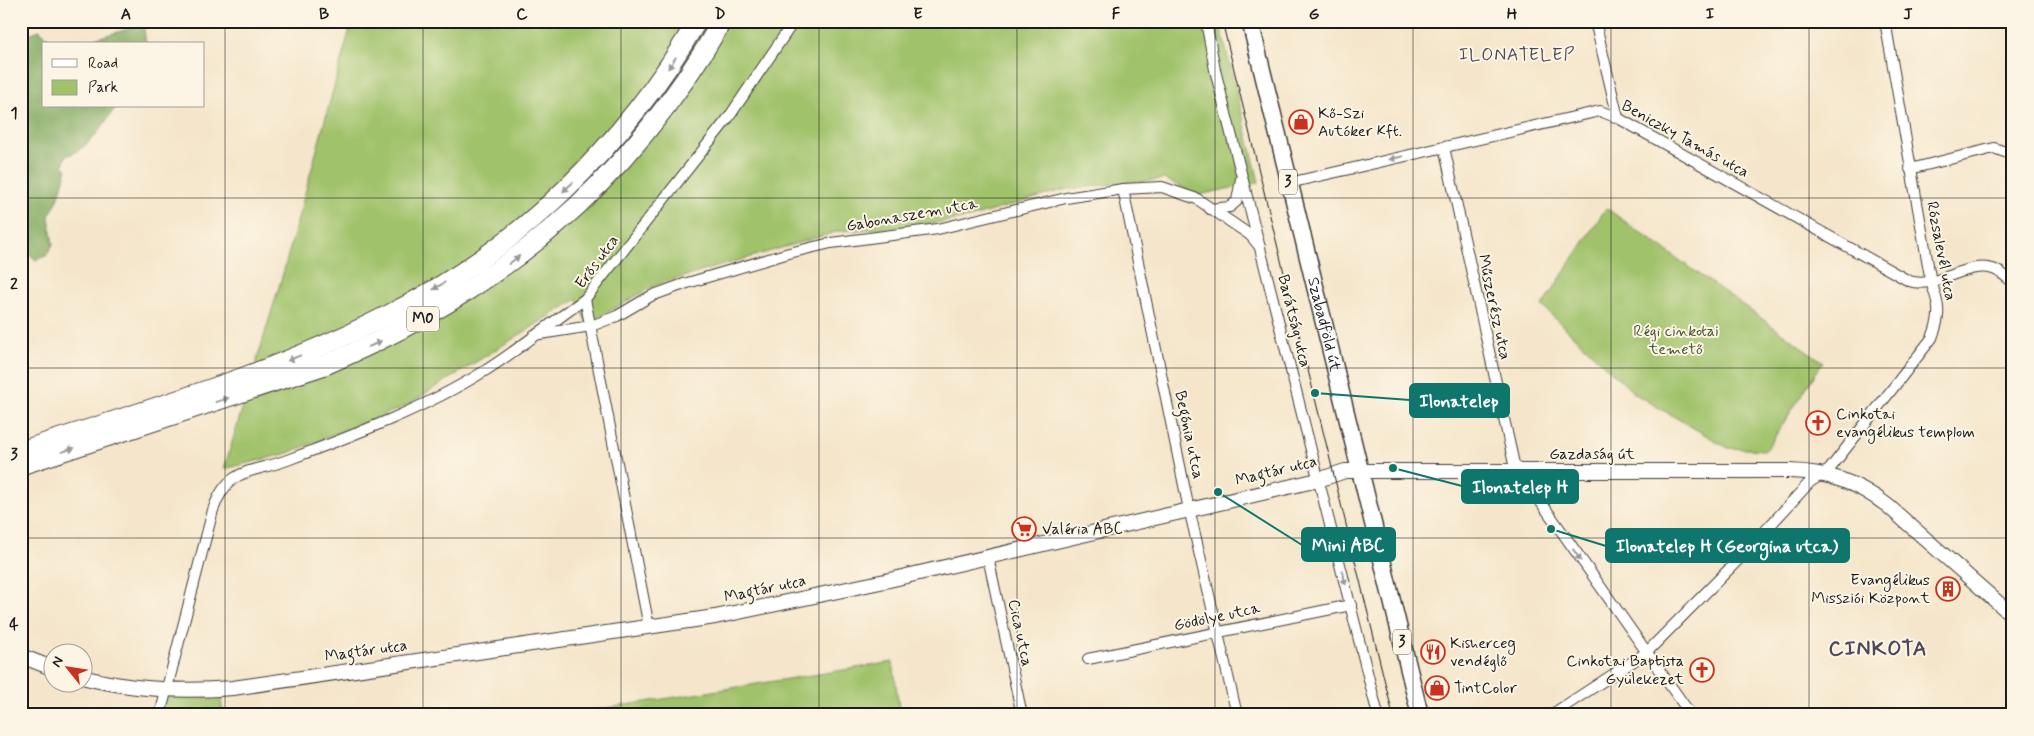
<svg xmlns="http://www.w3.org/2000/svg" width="2034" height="736" viewBox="0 0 2034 736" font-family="Mynerve,sans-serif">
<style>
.green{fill:#a0c26b;stroke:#5e6f44}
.forest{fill:#80a85f;stroke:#4e623e}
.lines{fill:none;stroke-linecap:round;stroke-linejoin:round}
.street-casing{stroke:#3d3a36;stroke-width:12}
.secondary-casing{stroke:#3d3a36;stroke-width:16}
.primary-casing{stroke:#3d3a36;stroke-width:19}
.highway-casing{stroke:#3d3a36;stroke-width:21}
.street{stroke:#fff;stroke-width:10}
.secondary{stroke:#fff;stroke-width:14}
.primary{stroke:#fff;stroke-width:16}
.highway{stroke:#fff;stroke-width:19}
.tram{stroke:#1c1c1c;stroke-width:1}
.oneway{fill:#999}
.grid{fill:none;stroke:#1c1c1c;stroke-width:1;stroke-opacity:0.55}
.labels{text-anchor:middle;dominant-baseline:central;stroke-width:4;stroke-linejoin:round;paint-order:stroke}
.shield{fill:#fcf5e5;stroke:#5f5d58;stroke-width:1}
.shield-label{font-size:15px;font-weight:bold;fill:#1c1c1c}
.poi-label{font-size:16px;fill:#1c1c1c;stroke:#fcf5e5;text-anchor:start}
.street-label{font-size:16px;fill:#1c1c1c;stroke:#fcf5e5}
.park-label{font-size:16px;fill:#4a5638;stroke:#fcf5e5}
.neighbourhood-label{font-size:18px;letter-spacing:1px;fill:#4f485b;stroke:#fcf5e5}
.district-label{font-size:21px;font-weight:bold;letter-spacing:1px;fill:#4f485b;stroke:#fcf5e5}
.leader{fill:none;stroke:#0f766e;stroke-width:2}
.callout-dot{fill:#0f766e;stroke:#fcf5e5;stroke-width:2}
.callout{fill:#0f766e;stroke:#0f766e;stroke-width:2}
.callout-label{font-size:18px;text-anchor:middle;font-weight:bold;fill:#fff}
.neatline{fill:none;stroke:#1c1c1c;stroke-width:2}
.grid-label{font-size:16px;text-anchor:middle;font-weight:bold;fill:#1c1c1c}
</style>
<rect width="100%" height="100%" fill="#fcf5e5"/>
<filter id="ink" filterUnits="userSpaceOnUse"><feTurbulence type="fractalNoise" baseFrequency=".02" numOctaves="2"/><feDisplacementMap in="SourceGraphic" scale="10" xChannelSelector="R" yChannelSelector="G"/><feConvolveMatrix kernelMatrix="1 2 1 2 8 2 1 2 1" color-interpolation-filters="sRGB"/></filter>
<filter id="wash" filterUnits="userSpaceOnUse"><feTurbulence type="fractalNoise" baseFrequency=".0096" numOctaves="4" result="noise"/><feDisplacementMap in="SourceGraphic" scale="20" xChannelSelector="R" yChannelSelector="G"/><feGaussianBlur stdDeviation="1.12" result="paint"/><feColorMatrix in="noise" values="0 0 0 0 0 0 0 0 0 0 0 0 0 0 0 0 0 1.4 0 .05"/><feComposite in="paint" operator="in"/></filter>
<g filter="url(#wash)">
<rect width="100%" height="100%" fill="#f5e6cb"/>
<g class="green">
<polygon points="352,21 1219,21 1259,182 1199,195 1164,179 1122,183 1063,190 968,218 908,227 839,231 656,285 587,324 577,299 404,407 285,454 224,469 284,270"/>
<polygon points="1606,208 1823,362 1766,450 1728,448 1635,394 1542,306"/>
<polygon points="893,662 900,715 564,715"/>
<polygon points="220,690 223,715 155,715 162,696"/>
</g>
<g class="forest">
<path d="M136,26L144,28L146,44H81C99,36 117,33 136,26Z"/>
<path d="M39,30L48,37L50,44H44V106H116C104,125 88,150 66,156L63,166L67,169L58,200L49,216L53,245L46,256L36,260L28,253L27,237L21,229V176L31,172L21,160V37Z"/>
</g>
</g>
<g filter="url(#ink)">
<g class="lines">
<g class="street-casing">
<g id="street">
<polyline points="1206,21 1215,70 1378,715"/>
<polyline points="1595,21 1618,118"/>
<polyline points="1444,147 1514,464 1691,715"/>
<polyline points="1910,169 1994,148 2013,155"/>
<path d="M1289,183L1600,111L1618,118L1909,281C1937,290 1965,261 1993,269C2000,271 2007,278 2013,282"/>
<polyline points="1123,189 1187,500 1237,715"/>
<polyline points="1210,209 1230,207 1237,201 1241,179"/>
<polyline points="534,335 591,326 617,316 651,296 684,284 789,253 831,243 938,229 1066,198 1123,189 1162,187 1197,199 1250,235 1260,247"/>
<polyline points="988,557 1022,715"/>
<polyline points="649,627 585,299 729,117 794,21"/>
<polyline points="1088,659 1351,605"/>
<path d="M160,715L213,510C229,465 252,474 290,459C354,435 425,408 483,372C518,350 551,323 585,299"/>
<path d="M1551,715L1646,653L1744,554L1810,482L1829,470L1932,338C1941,315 1940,306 1931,282L1885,21"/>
</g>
</g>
<g class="secondary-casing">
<g id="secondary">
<polyline points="21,656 52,668"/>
<path d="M82,677C132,690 183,692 233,688L715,617L885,581L1318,480L1345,471H1789C1828,472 1857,482 1888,506L2013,616"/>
</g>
</g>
<g class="primary-casing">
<g id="primary">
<path id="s1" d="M1250,21L1420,715"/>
</g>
</g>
<g class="highway-casing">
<g id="highway">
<path d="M21,451C146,410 273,374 390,314C519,249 624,146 697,21"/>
<path d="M21,465L325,365C498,292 627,186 722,21"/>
</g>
</g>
<use href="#street" class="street"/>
<use href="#secondary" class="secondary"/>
<use href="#primary" class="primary"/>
<use href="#highway" class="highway"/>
<polyline class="tram" points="1222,21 1393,715"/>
</g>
<defs><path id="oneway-solid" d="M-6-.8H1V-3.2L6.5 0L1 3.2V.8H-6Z" transform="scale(1.25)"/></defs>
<g class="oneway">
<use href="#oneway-solid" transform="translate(672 63) rotate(124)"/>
<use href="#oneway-solid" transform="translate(1396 158) rotate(167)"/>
<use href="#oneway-solid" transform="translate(568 187) rotate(137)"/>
<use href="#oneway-solid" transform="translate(514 260) rotate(-37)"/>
<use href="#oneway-solid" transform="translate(439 286) rotate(148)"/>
<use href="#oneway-solid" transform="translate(375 344) rotate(-25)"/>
<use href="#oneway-solid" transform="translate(294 358) rotate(157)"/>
<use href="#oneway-solid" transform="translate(222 400) rotate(-18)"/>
<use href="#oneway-solid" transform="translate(68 450) rotate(-18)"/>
<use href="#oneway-solid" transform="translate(1577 555) rotate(55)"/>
<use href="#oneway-solid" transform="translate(1344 578) rotate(75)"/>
</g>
</g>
<path class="grid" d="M225,21V715M423,21V715M621,21V715M819,21V715M1017,21V715M1215,21V715M1413,21V715M1611,21V715M1809,21V715M21,198H2013M21,368H2013M21,538H2013"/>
<defs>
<g id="shop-ring" transform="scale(1.25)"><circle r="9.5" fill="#fcf5e5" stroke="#c8321e" stroke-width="1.5"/><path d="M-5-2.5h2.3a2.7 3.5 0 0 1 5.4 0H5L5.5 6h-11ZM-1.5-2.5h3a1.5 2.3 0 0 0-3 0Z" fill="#c8321e"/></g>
<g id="church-ring" transform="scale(1.25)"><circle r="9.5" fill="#fcf5e5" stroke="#c8321e" stroke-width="1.5"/><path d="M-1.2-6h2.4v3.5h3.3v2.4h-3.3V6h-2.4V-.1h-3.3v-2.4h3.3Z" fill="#c8321e"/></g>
<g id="supermarket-ring" transform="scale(1.25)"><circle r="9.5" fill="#fcf5e5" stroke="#c8321e" stroke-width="1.5"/><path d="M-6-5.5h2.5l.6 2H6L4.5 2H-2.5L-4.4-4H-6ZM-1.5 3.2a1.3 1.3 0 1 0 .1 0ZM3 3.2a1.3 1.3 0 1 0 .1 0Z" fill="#c8321e"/></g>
<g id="building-ring" transform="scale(1.25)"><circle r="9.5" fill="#fcf5e5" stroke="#c8321e" stroke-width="1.5"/><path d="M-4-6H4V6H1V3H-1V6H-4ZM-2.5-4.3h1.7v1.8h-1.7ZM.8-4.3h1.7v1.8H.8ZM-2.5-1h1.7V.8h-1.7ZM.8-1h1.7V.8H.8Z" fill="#c8321e"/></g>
<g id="restaurant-ring" transform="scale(1.25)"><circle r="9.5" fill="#fcf5e5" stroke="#c8321e" stroke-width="1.5"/><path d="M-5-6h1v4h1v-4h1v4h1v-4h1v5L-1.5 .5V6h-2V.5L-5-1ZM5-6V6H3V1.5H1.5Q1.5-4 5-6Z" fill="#c8321e"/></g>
</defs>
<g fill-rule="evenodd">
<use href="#shop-ring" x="1301" y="122"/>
<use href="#church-ring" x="1818" y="423"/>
<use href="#supermarket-ring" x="1024" y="529"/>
<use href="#building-ring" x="1948" y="589"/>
<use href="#restaurant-ring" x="1433" y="652"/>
<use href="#church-ring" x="1702" y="670"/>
<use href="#shop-ring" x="1437" y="688"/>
</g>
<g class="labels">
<g class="shield">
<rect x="1279" y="169.5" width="18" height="25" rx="4"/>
<rect x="407" y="306.5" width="32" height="25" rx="4"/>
<rect x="1393" y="629.5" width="18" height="25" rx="4"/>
</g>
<g class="shield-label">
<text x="1288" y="182">3</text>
<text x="423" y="319">M0</text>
<text x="1402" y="642">3</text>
</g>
<g class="poi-label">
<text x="1318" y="113">Kő-Szi<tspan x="1318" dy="18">Autóker Kft.</tspan></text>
<text x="1836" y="414">Cinkotai<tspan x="1836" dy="18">evangélikus templom</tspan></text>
<text x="1042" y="529">Valéria ABC</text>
<text x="1930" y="580" text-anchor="end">Evangélikus<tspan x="1930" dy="18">Missziói Központ</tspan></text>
<text x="1450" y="643">Kisherceg<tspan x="1450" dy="18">vendéglő</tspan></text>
<text x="1684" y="661" text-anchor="end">Cinkotai Baptista<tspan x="1684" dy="18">Gyülekezet</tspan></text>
<text x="1454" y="688">TintColor</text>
</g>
<g class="street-label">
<text transform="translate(1685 139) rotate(29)">Beniczky Tamás utca</text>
<text transform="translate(912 215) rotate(-10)">Gabonaszem utca</text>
<text transform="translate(1941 251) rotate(79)">Rózsalevél utca</text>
<text transform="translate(597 262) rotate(-54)">Erős utca</text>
<text transform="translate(1494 307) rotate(78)">Műszerész utca</text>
<text transform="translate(1294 321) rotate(76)">Barátság utca</text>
<text stroke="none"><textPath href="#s1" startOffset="312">Szabadföld út</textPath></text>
<text transform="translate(1189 435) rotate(78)">Begónia utca</text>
<text x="1592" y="454">Gazdaság út</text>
<text transform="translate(1276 471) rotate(-14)">Magtár utca</text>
<text transform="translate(765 589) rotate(-12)">Magtár utca</text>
<text transform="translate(1217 617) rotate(-12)">Gödölye utca</text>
<text transform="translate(1020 633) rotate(78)">Cica utca</text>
<text transform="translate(366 651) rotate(-8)">Magtár utca</text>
</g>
<g class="park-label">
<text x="1676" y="331">Régi cinkotai<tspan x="1676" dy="18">temető</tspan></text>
</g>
<g class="neighbourhood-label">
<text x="1517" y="55">ILONATELEP</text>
</g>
<g class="district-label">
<text x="1878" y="649">CINKOTA</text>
</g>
</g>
<path class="leader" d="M1315 393L1410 400M1393 468L1462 486M1218 492L1302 545M1551 529L1606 546"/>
<g class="callout-dot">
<circle cx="1315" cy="393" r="5"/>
<circle cx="1393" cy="468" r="5"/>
<circle cx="1218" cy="492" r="5"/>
<circle cx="1551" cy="529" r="5"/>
</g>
<g class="callout">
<rect x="1410" y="384" width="99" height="33" rx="5"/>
<rect x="1462" y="470" width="116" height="33" rx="5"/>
<rect x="1302" y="528" width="93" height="33" rx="5"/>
<rect x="1606" y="529" width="243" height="33" rx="5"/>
</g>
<g class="callout-label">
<text x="1459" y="407">Ilonatelep</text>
<text x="1520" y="493">Ilonatelep H</text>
<text x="1348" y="551">Mini ABC</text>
<text x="1727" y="552">Ilonatelep H (Georgina utca)</text>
</g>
<rect width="2034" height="736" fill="none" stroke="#fcf5e5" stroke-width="55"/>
<rect x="42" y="42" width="162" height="65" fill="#fcf5e5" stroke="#a29e95"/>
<rect x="52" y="59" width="25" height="8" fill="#ffffff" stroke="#a29e95"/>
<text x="88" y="68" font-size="15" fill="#1c1c1c">Road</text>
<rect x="52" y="80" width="25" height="15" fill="#a0c26b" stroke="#a29e95"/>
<text x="88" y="92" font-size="15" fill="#1c1c1c">Park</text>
<g transform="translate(68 668) rotate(300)"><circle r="24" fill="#fcf5e5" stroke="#a29e95"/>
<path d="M0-4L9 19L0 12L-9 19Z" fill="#c8321e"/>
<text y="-8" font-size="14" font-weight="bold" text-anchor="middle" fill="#1c1c1c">N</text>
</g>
<rect x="28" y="28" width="1978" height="680" class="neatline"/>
<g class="grid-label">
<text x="126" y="19">A</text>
<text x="324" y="19">B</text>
<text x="522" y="19">C</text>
<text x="720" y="19">D</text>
<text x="918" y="19">E</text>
<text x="1116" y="19">F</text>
<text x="1314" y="19">G</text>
<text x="1512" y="19">H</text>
<text x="1710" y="19">I</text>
<text x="1908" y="19">J</text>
<text x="14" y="118">1</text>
<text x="14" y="289">2</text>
<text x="14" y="459">3</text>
<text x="14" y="629">4</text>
</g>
</svg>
